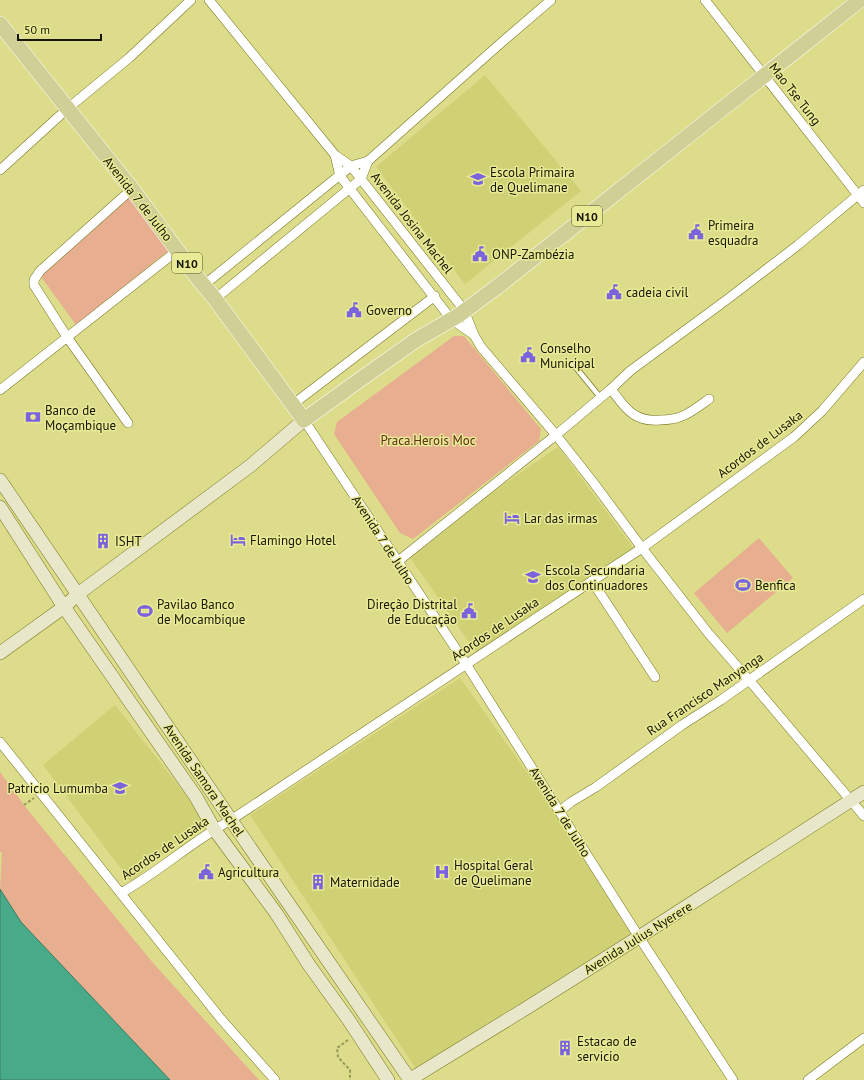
<svg xmlns="http://www.w3.org/2000/svg" width="864" height="1080" viewBox="0 0 864 1080" font-family="'PT Sans',sans-serif">
<style>
.built{fill:#d0d074}
.green{fill:#e7ae90}
.water{fill:#49aa8a;stroke:#3a7d61}
.lines{fill:none;stroke-linecap:round;stroke-linejoin:round}
.lane-casing{stroke:#797722;stroke-width:6}
.street-casing{stroke:#797722;stroke-width:10}
.secondary-casing{stroke:#797722;stroke-width:14}
.primary-casing{stroke:#fff;stroke-width:16}
.path{stroke:#97975a;stroke-width:2;stroke-dasharray:3 2;stroke-linecap:butt}
.lane{stroke:#fff;stroke-width:4.5}
.street{stroke:#fff;stroke-width:9}
.secondary{stroke:#e8e7ca;stroke-width:13}
.primary{stroke:#d0d096;stroke-width:15}
.labels{text-anchor:middle;dominant-baseline:central;stroke-width:3;stroke-linejoin:round;paint-order:stroke}
.shield{fill:#e9ea96;stroke:#55552d;stroke-width:1}
.shield-label{font-size:12px;font-weight:bold;fill:#161500}
.street-label{font-size:13px;fill:#161500;stroke:#e9ea96}
.poi-label{font-size:13px;fill:#161500;stroke:#e9ea96;text-anchor:start}
.park-label{font-size:13px;fill:#5e2e12;stroke:#e9ea96}
</style>
<rect width="100%" height="100%" fill="#dcdc8a"/>
<g class="built">
<polygon points="485,75 581,191 465,284 376,167"/>
<polygon points="558,447 635,550 478,655 409,556 484,498"/>
<polygon points="460,678 638,929 416,1069 250,815"/>
<polygon points="115,705 200,813 212,812 131,882 43,765"/>
</g>
<g class="green">
<polygon points="133,192 178,243 76,325 37,271"/>
<polygon points="454,336 464,336 541,429 539,441 413,539 400,533 334,434 337,422"/>
<polygon points="759,538 793,578 727,633 694,593"/>
<polygon points="0,772 27,809 153,963 259,1080 170,1080 21,922 0,889 2,853 0,852"/>
</g>
<polygon class="water" points="0,889 21,922 170,1080 0,1080"/>
<g class="lines">
<g class="lane-casing">
<polyline id="lane" points="573,364 600,397"/>
</g>
<g class="street-casing">
<g id="street">
<polyline points="209,0 335,155 351,166 361,179 464,310 474,335 481,347 556,435 593,482 642,548 709,634 749,680 864,816"/>
<polyline points="705,0 864,203"/>
<polyline points="335,155 340,176 451,319 474,335"/>
<polyline points="0,170 67,109 129,58 191,0"/>
<polyline points="204,285 351,166 368,161 502,42 551,0"/>
<polyline points="215,299 361,179 368,161"/>
<path d="M611,389C618,398 624,408 633,414C642,420 650,421 660,420C682,420 691,412 709,399"/>
<polyline points="0,390 178,250"/>
<polyline points="292,405 435,296"/>
<polyline points="304,420 466,664 639,937 733,1080"/>
<polyline points="128,423 67,337 34,285 34,280 40,271 132,189"/>
<polyline points="397,562 556,435 611,389 630,371 729,298 798,245 864,190"/>
<polyline points="592,581 655,677"/>
<polyline points="0,742 221,1019 275,1080"/>
<polyline points="560,811 571,802 596,787 682,725 721,700 864,599"/>
<path d="M121,893C159,872 192,841 231,820L642,548L794,437L822,411L864,362"/>
<polyline points="808,1080 864,1038"/>
</g>
</g>
<g class="secondary-casing">
<g id="secondary">
<polyline points="0,480 231,820 410,1080"/>
<polyline points="0,507 64,607 196,797 214,829 276,913 309,965 348,1019 388,1080"/>
<polyline points="0,653 64,607 78,594 250,466 304,420"/>
<polyline points="409,1080 525,1009 639,937 864,792"/>
</g>
</g>
<g class="primary-casing">
<polyline id="primary" points="0,24 132,189 196,276 215,299 304,420 351,386 416,340 459,315 497,287 860,0"/>
</g>
<g class="path">
<polyline points="24,805 34,798"/>
<polyline points="348,1040 337,1048 338,1057 350,1070 350,1080"/>
</g>
<use href="#lane" class="lane"/>
<use href="#street" class="street"/>
<use href="#secondary" class="secondary"/>
<use href="#primary" class="primary"/>
</g>
<defs>
<g id="school-bare" transform="scale(1.2)"><path d="M0-5L7-2L0 1L-7-2ZM-4 1L0 2.5L4 1V4Q0 6-4 4Z" fill="#7b63de" stroke="#e9ea96" stroke-width="2.5" paint-order="stroke"/></g>
<g id="civic-bare" transform="scale(1.2)"><path d="M-.6-6.5H3V-4.5H.6V-3L4-1V1h2V6H-6V1h2V-1L-.6-3ZM-1.2 2.5V6h2.4V2.5Z" fill="#7b63de" stroke="#e9ea96" stroke-width="2.5" paint-order="stroke"/></g>
<g id="bank-bare" transform="scale(1.2)"><path d="M-6-4H6V4H-6ZM0-2.3a2.3 2.3 0 1 0 0 4.6a2.3 2.3 0 1 0 0-4.6Z" fill="#7b63de" stroke="#e9ea96" stroke-width="2.5" paint-order="stroke"/></g>
<g id="hotel-bare" transform="scale(1.2)"><path d="M-6-4.5h1.5V1H6V5H4.5V3h-9V5H-6ZM-4 0a1.8 1.8 0 1 1 3.6 0ZM.5 0V-2.5h3Q6-2.5 6 0Z" fill="#7b63de" stroke="#e9ea96" stroke-width="2.5" paint-order="stroke"/></g>
<g id="building-bare" transform="scale(1.2)"><path d="M-4-6H4V6H1V3H-1V6H-4ZM-2.5-4.3h1.7v1.8h-1.7ZM.8-4.3h1.7v1.8H.8ZM-2.5-1h1.7V.8h-1.7ZM.8-1h1.7V.8H.8Z" fill="#7b63de" stroke="#e9ea96" stroke-width="2.5" paint-order="stroke"/></g>
<g id="stadium-bare" transform="scale(1.2)"><path d="M0-5a6.5 5 0 1 0 0 10a6.5 5 0 1 0 0-10ZM-3.5-1.8h7v3.6h-7Z" fill="#7b63de" stroke="#e9ea96" stroke-width="2.5" paint-order="stroke"/></g>
<g id="hospital-bare" transform="scale(1.2)"><path d="M-5-5h3v3.5h4V-5h3V5h-3V1.5h-4V5h-3Z" fill="#7b63de" stroke="#e9ea96" stroke-width="2.5" paint-order="stroke"/></g>
</defs>
<g fill-rule="evenodd">
<use href="#school-bare" x="478" y="179"/>
<use href="#civic-bare" x="696" y="232"/>
<use href="#civic-bare" x="480" y="254"/>
<use href="#civic-bare" x="614" y="292"/>
<use href="#civic-bare" x="354" y="310"/>
<use href="#civic-bare" x="528" y="355"/>
<use href="#bank-bare" x="33" y="417"/>
<use href="#hotel-bare" x="512" y="518"/>
<use href="#hotel-bare" x="238" y="540"/>
<use href="#building-bare" x="103" y="541"/>
<use href="#school-bare" x="533" y="577"/>
<use href="#stadium-bare" x="743" y="585"/>
<use href="#stadium-bare" x="145" y="611"/>
<use href="#civic-bare" x="469" y="611"/>
<use href="#school-bare" x="120" y="788"/>
<use href="#civic-bare" x="206" y="872"/>
<use href="#hospital-bare" x="442" y="872"/>
<use href="#building-bare" x="318" y="882"/>
<use href="#building-bare" x="565" y="1048"/>
</g>
<g class="labels">
<g class="shield">
<rect x="572" y="206" width="30" height="20" rx="3"/>
<rect x="172" y="253" width="30" height="20" rx="3"/>
</g>
<g class="shield-label">
<text x="587" y="216">N10</text>
<text x="187" y="263">N10</text>
</g>
<g class="street-label">
<text transform="translate(795 94) rotate(52)">Mao Tse Tung</text>
<text transform="translate(138 199) rotate(52)">Avenida 7 de Julho</text>
<text transform="translate(412 223) rotate(52)">Avenida Josina Machel</text>
<text transform="translate(760 444) rotate(-37)">Acordos de Lusaka</text>
<text transform="translate(383 540) rotate(57)">Avenida 7 de Julho</text>
<text transform="translate(495 629) rotate(-34)">Acordos de Lusaka</text>
<text transform="translate(705 694) rotate(-34)">Rua Francisco Manyanga</text>
<text transform="translate(204 780) rotate(56)">Avenida Samora Machel</text>
<text transform="translate(560 812) rotate(58)">Avenida 7 de Julho</text>
<text transform="translate(165 848) rotate(-34)">Acordos de Lusaka</text>
<text transform="translate(638 938) rotate(-32)">Avenida Julius Nyerere</text>
</g>
<g class="poi-label">
<text x="490" y="172">Escola Primaira<tspan x="490" dy="15">de Quelimane</tspan></text>
<text x="708" y="225">Primeira<tspan x="708" dy="15">esquadra</tspan></text>
<text x="492" y="254">ONP-Zambézia</text>
<text x="626" y="292">cadeia civil</text>
<text x="366" y="310">Governo</text>
<text x="540" y="348">Conselho<tspan x="540" dy="15">Municipal</tspan></text>
<text x="45" y="410">Banco de<tspan x="45" dy="15">Moçambique</tspan></text>
<text x="524" y="518">Lar das irmas</text>
<text x="250" y="540">Flamingo Hotel</text>
<text x="115" y="541">ISHT</text>
<text x="545" y="570">Escola Secundaria<tspan x="545" dy="15">dos Continuadores</tspan></text>
<text x="755" y="585">Benfica</text>
<text x="157" y="604">Pavilao Banco<tspan x="157" dy="15">de Mocambique</tspan></text>
<text x="457" y="604" text-anchor="end">Direção Distrital<tspan x="457" dy="15">de Educação</tspan></text>
<text x="108" y="788" text-anchor="end">Patricio Lumumba</text>
<text x="454" y="865">Hospital Geral<tspan x="454" dy="15">de Quelimane</tspan></text>
<text x="218" y="872">Agricultura</text>
<text x="330" y="882">Maternidade</text>
<text x="577" y="1041">Estacao de<tspan x="577" dy="15">servicio</tspan></text>
</g>
<g class="park-label">
<text x="428" y="440">Praca.Herois Moc</text>
</g>
</g>
<path d="M18 34v6h83v-6" fill="none" stroke="#161500" stroke-width="2"/>
<text x="24" y="34" font-size="12" fill="#161500" stroke="#e9ea96" stroke-width="3" paint-order="stroke">50 m</text>
</svg>
